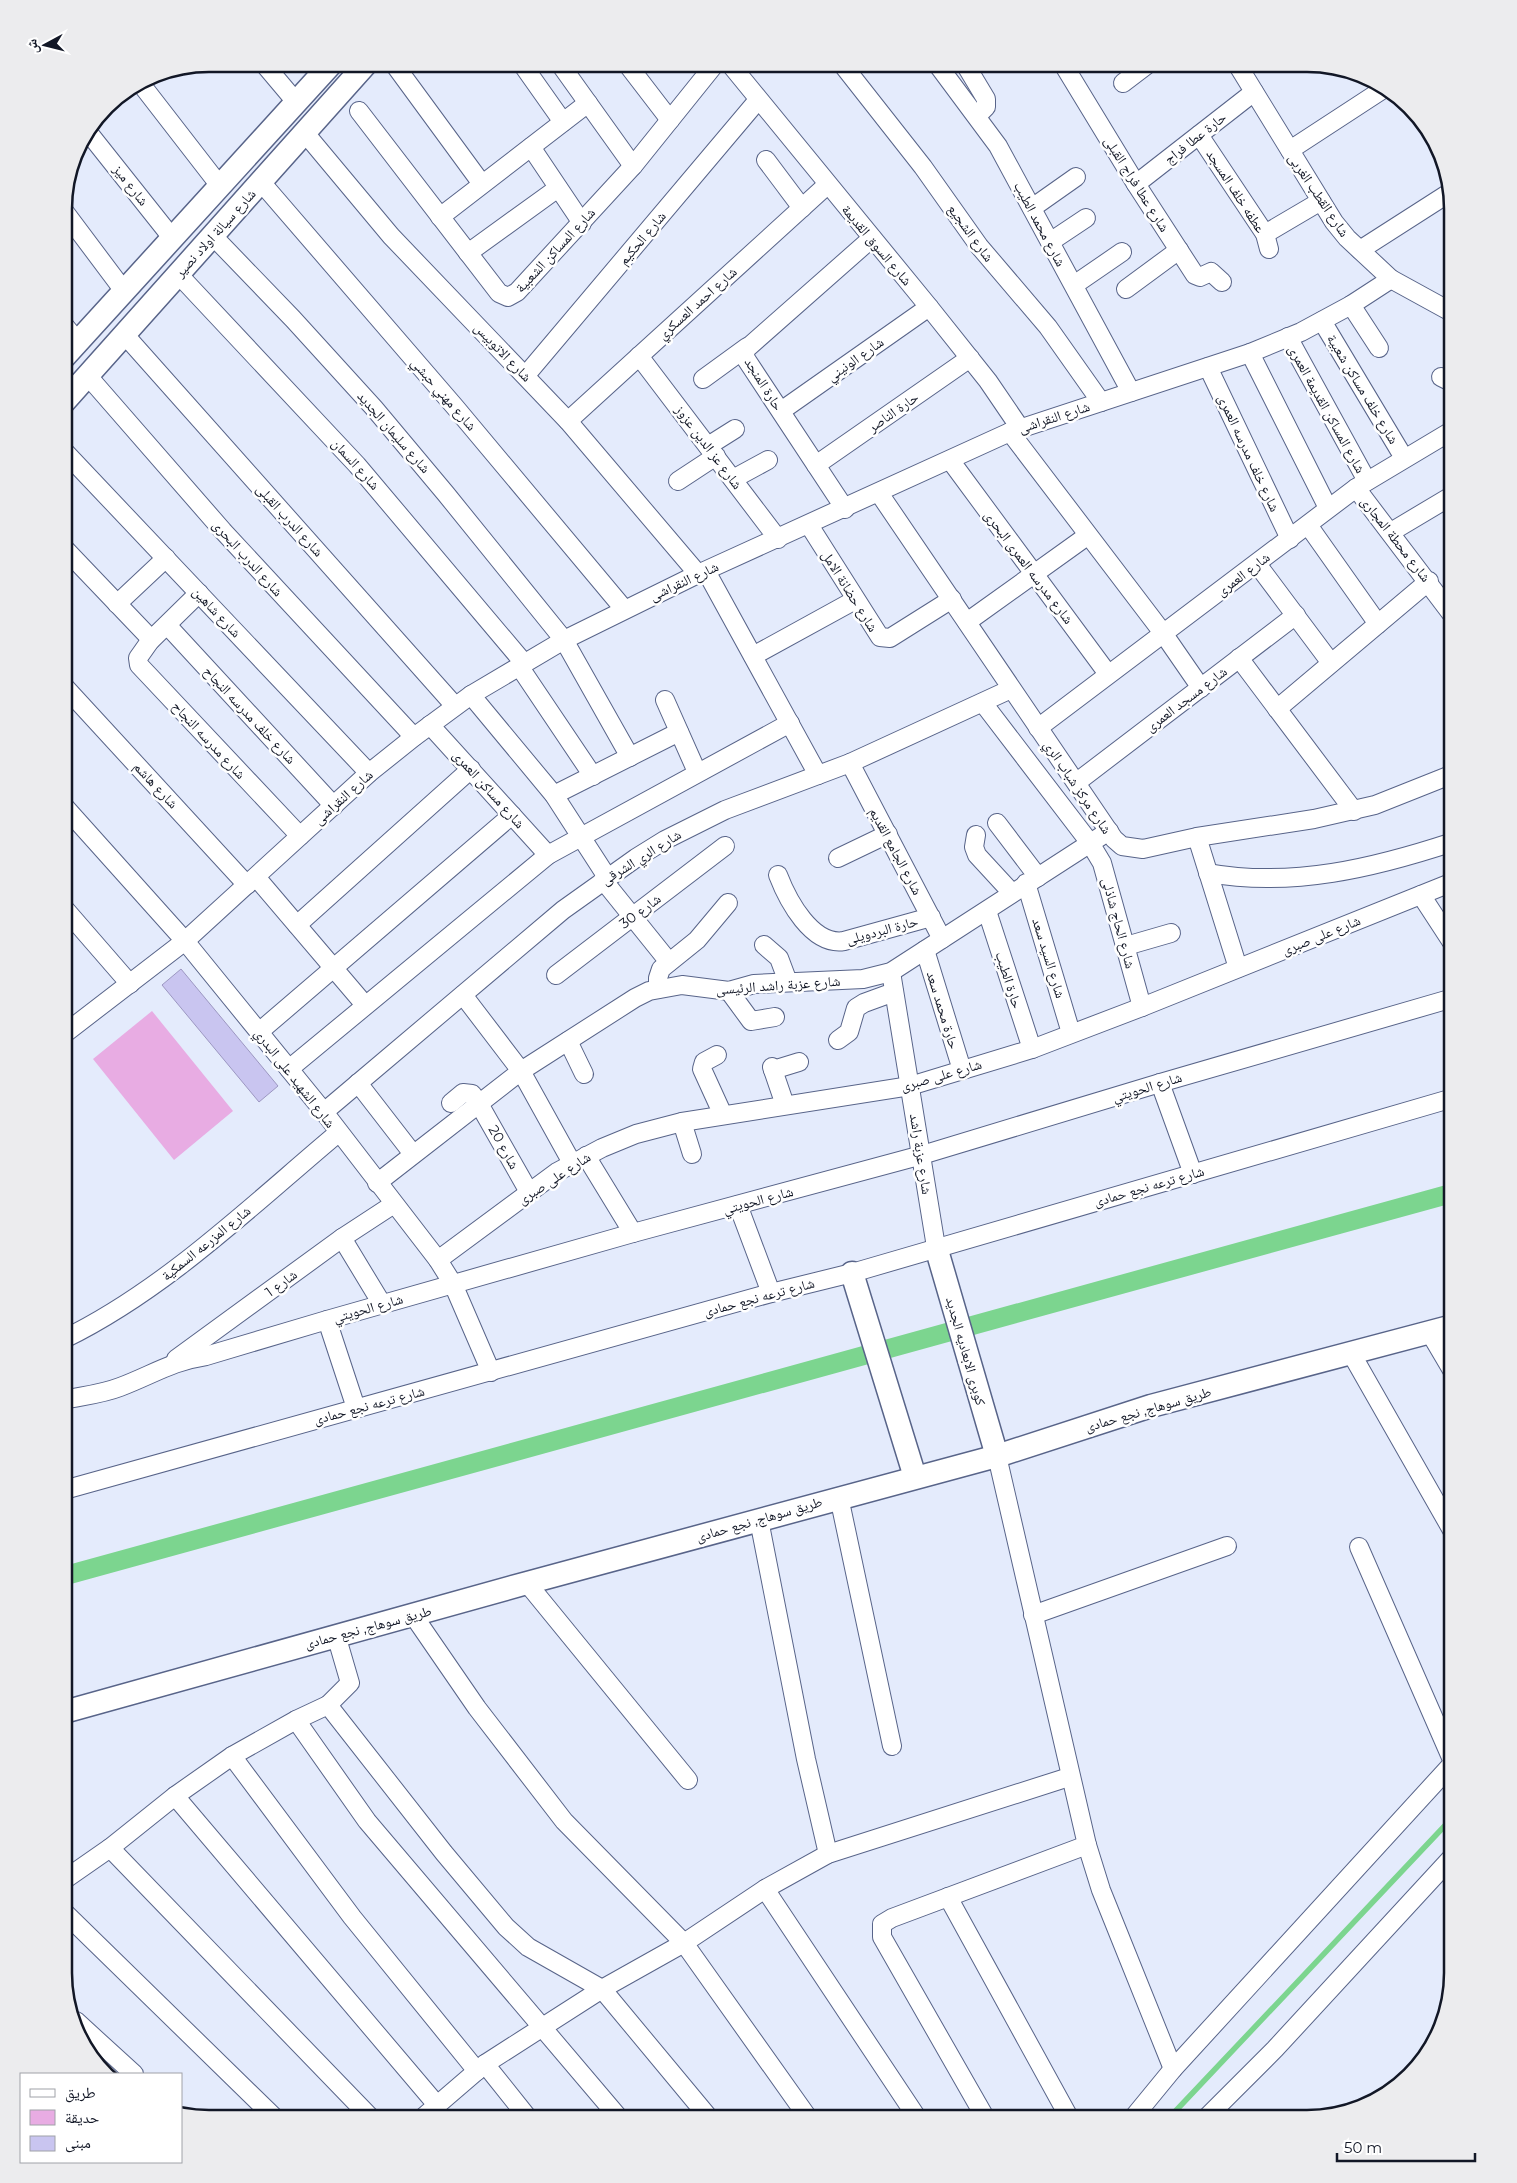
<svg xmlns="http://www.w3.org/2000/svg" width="1517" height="2183" viewBox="0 0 1517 2183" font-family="Montserrat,'Noto Naskh Arabic',sans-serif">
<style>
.green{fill:#e8ace3}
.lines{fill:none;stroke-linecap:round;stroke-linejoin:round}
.stream{stroke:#7cd58f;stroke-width:5.5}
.canal{stroke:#7cd58f;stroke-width:19}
.building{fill:#c9c5f0;stroke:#9c97c1}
.minor-casing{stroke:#586489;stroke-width:20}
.major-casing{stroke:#586489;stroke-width:25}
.minor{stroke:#fff;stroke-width:18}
.major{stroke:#fff;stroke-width:22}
.labels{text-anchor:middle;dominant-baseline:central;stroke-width:5;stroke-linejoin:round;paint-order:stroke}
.street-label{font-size:14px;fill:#121726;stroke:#fff}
.rim{fill:none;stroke:#121726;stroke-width:2.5}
</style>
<rect width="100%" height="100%" fill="#e4ebfc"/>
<polygon class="green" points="152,1011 233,1111 174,1160 93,1059"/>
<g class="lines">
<polyline class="stream" points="1168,2119 1453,1817"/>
<polyline class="canal" points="64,1576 1453,1193"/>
</g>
<polygon class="building" points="181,969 278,1086 259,1102 162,985"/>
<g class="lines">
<g class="minor-casing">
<g id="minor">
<polyline points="264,64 296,102"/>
<polyline points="394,64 482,184"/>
<polyline points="522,64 563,122"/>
<polyline points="560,64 633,166"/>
<polyline points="627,64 670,120"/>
<polyline points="730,64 929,307 988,381 1020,428"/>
<polyline points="842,64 923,167 979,246 1048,327 1101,402"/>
<polyline points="937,64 998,146 1131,392"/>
<polyline points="965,64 986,99 986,107 977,116"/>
<polyline points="1063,64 1136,184 1195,275 1200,277 1211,272 1222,282"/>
<polyline points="1237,64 1334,222 1347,238 1391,279 1453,313"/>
<polyline points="1123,83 1148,64"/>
<polyline points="141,84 220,186"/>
<polyline points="359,111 499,293 508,297 517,292 633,166 715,64"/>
<polyline points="88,132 173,239"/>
<polyline points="305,133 391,236 568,421 698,574"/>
<polyline points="1199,135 1265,234 1269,249"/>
<polyline points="531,147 582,223"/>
<polyline points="1290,150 1385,88"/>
<polyline points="766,160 802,208"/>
<polyline points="261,182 455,407 624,609"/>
<polyline points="1136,184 1254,92"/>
<polyline points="1032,208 1076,177"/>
<polyline points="64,211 124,291"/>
<polyline points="440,217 588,103"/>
<polyline points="1265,234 1321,201"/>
<polyline points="212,235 293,319 374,408 446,494 564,640 630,757"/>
<polyline points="1050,242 1086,218"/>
<polyline points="1360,250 1449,193"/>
<polyline points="468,253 558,188"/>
<polyline points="178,274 357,465 524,663"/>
<polyline points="1074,285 1122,252"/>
<polyline points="1126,289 1179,250"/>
<polyline points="1351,305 1379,348"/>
<polyline points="1322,321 1404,458"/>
<polyline points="64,325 78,342"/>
<polyline points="124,334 455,706"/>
<polyline points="1288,337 1367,481"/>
<polyline points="1250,353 1328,508"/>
<polyline points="639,356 778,539"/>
<polyline points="1208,367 1290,539"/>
<polyline points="87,375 223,531 414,737"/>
<polyline points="526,375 758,100"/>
<polyline points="1441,377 1453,383"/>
<polyline points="703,379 747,347"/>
<polyline points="781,411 929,307"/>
<polyline points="568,421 827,185"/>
<polyline points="1010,432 1163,633 1201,688"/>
<polyline points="708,446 735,429"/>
<polyline points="64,451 369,773"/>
<polyline points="950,460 1108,674"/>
<polyline points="816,465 970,358"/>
<polyline points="733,479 768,460"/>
<polyline points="678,481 716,456"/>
<polyline points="1356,488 1453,616"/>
<polyline points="879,493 1114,839 1122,846 1143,849 1197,837 1314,819 1375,805 1453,774"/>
<polyline points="845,509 746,359 744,351 872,238"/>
<polyline points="809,525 880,637 890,638 952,599"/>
<polyline points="1308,525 1378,624"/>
<polyline points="1391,532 1453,495"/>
<polyline points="64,548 149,637 150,641"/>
<polyline points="1257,564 1331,663"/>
<polyline points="706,571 818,775"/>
<polyline points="199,593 150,641 138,658 139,665 300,836"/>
<polyline points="117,604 166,558"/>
<polyline points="967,622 1087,536"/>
<polyline points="167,625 334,806"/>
<polyline points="753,656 855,600"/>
<polyline points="1239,658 1354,811"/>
<polyline points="519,666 593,776"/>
<polyline points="64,686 247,885"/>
<polyline points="471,695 554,795 607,877"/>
<polyline points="665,700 697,772"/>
<polyline points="983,703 1090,843 1102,863 1142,1007"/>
<polyline points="1277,709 1429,581"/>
<polyline points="430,725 548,855"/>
<polyline points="1038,728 1356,488 1453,430"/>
<polyline points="850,763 942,939"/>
<polyline points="1077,782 1296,615"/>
<polyline points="554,795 679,732"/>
<polyline points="64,806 185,941 324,1112 438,1260 453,1284 491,1372"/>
<polyline points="997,823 1038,877"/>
<polyline points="976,835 974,847 977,855 1012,893"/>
<polyline points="1197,837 1238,968"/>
<polyline points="838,858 888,834"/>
<path d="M1208,873C1292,888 1374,868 1453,842"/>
<path d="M778,875C788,901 812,946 844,941L931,917"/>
<polyline points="256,877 365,1005"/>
<polyline points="603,880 669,962"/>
<polyline points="1026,883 1071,1033"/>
<polyline points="1421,895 1453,944"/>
<polyline points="64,908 130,984"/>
<polyline points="987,911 1032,1049"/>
<polyline points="297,925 471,769"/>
<polyline points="764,945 779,958 788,982"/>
<polyline points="1126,946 1171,933"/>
<polyline points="925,950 962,1070"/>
<polyline points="891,972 936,1247"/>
<polyline points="556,975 725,846"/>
<polyline points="658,989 658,978 661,969 697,940 728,903"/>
<polyline points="729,991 751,1021 775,1017"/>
<polyline points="463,995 521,1071 572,1163"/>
<polyline points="259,1032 512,815"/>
<polyline points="64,1034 185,941 369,773 414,737 471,695 564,640 698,574 1010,432 1250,353 1301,332 1351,305 1391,279"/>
<polyline points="838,1040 849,1032 856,1008 864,1003 894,992"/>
<polyline points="568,1041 584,1074"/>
<polyline points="717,1055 704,1062 702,1069 723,1115"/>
<polyline points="772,1067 785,1105"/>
<polyline points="289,1069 548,855 790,723"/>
<polyline points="773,1070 799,1062"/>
<polyline points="358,1083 413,1154"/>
<polyline points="1160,1083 1193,1174"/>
<polyline points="451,1103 463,1093 472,1094 478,1102 529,1192"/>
<polyline points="324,1112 563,910 636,858 665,840 725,810 850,763 1011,689"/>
<polyline points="682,1122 692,1154"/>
<polyline points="586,1156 633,1233"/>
<polyline points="377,1183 521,1071 635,998 649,991 682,985 729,991 754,984 863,979 891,972 1109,831"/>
<polyline points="738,1205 771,1293"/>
<polyline points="342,1238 382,1304"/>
<polyline points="438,1260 557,1172 602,1148 636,1134 682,1122 910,1086 1032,1049 1142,1007 1453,882"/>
<polyline points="327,1320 356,1408"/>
<polyline points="1430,1333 1453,1372"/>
<path d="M64,1339C165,1290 252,1205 338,1133"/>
<polyline points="1351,1353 1453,1532"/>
<polyline points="176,1359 342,1238 394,1204"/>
<path d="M64,1400C82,1396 102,1394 120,1387C152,1375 172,1361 206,1356L327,1320L633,1233L922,1155L1160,1083L1453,998"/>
<polyline points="997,1456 1087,1845 1101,1890 1173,2069"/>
<polyline points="64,1490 771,1293 852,1273 1453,1098"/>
<polyline points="839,1497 892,1746"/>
<polyline points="759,1520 806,1759 828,1854"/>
<polyline points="1359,1547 1453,1762"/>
<polyline points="527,1583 688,1780"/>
<polyline points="413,1615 477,1708 564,1821 684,1943 809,2119"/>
<polyline points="1033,1615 1227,1546"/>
<polyline points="336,1635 350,1683 328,1705 444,1853 506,1927 528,1947 602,1989 485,2064 421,2119"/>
<polyline points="296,1720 367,1821 620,2119"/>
<polyline points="232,1756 352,1917 477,2071"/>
<polyline points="175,1796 437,2105"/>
<polyline points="110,1848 372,2119"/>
<polyline points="64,1880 110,1848 175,1796 232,1756 296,1720 328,1705"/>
<polyline points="765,1889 918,2119"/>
<polyline points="948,1897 1070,2119"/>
<polyline points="64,1912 276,2119"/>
<polyline points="76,2021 134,2074"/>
<polyline points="485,2064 529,2119"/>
<polyline points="710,2119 602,1989 684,1943 765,1889 828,1854 1069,1777"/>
<polyline points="986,2119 882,1937 882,1924 892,1918 1087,1845"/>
<polyline points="1132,2119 1173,2069 1453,1763"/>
<polyline points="1205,2119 1275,2049 1453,1856"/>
</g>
</g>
<g class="major-casing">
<g id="major">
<polyline points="64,357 331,64"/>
<polyline points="64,402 366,64"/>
<polyline points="936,1247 997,1456"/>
<polyline points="852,1273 915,1477"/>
<polyline points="64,1712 527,1583 997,1456 1151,1406 1453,1326"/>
</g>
</g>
<use href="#minor" class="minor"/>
<use href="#major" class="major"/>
</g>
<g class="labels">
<g class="street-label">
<text transform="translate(1195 138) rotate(-38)">حارة عطا فراج</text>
<text transform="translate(1137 184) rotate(58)">شارع عطا فراج القبلى</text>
<text transform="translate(131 185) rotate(52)">شارع ميز</text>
<text transform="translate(1236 191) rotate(57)">عطفه خلف المسجد</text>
<text transform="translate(1319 195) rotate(56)">شارع القطب الغربى</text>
<text transform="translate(1040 224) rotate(62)">شارع محمد الطيب</text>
<text transform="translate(215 233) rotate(-48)">شارع سيالة اولاد نصير</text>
<text transform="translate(971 233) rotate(54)">شارع الشجيع</text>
<text transform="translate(642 238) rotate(-50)">شارع الحكيم</text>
<text transform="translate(877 245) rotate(50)">شارع السوق القديمة</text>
<text transform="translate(555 250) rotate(-47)">شارع المساكن الشعبية</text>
<text transform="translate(697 303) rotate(-42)">شارع احمد العسكري</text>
<text transform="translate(503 352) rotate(46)">شارع الاتوبيس</text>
<text transform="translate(855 359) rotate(-35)">شارع الونيني</text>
<text transform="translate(764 384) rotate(58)">حارة المنجد</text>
<text transform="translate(1363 389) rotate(59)">شارع خلف مساكن شعبية</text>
<text transform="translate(444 394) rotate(49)">شارع مهني حبشي</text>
<text transform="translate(1327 409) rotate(61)">شارع المساكن القديمة العمرى</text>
<text transform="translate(893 412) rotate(-35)">حارة الناصر</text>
<text transform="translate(1054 417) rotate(-18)">شارع النقراشى</text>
<text transform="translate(394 432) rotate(49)">شارع سليمان الجديد</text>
<text transform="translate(709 447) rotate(53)">شارع عز الدين عزوز</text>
<text transform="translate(1249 453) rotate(65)">شارع خلف مدرسه العمرى</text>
<text transform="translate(356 464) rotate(48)">شارع السمان</text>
<text transform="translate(290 520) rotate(48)">شارع الدرب القبلى</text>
<text transform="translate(1396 539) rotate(52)">شارع محطة المجارى</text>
<text transform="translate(248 558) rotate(48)">شارع الدرب البحرى</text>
<text transform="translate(1029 567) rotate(53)">شارع مدرسه العمرى البحرى</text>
<text transform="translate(1243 574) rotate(-37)">شارع العمرى</text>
<text transform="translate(684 581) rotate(-25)">شارع النقراشى</text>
<text transform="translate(850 591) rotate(58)">شارع حضانة الامل</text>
<text transform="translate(217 612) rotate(47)">شارع شاهين</text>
<text transform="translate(1186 699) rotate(-37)">شارع مسجد العمرى</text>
<text transform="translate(250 715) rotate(47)">شارع خلف مدرسه النجاح</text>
<text transform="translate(209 740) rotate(47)">شارع مدرسه النجاح</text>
<text transform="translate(156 785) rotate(47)">شارع هاشم</text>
<text transform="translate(1078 787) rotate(56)">شارع مركز شباب الري</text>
<text transform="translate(489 789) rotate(48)">شارع مساكن العمرى</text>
<text transform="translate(343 797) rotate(-42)">شارع النقراشى</text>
<text transform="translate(896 851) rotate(62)">شارع الجامع القديم</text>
<text transform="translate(641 857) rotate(-32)">شارع الري الشرقى</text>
<text transform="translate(640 911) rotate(-37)">شارع 30</text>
<text transform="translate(1119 923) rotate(75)">شارع الحاج شاذلى</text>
<text transform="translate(882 930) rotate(-15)">حارة البردويلى</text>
<text transform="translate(1321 935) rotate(-22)">شارع على صبرى</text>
<text transform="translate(1049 958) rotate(73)">شارع السيد سعد</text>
<text transform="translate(1009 980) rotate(72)">حارة الطيب</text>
<text transform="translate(778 985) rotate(-4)">شارع عزبة راشد الرئيسى</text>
<text transform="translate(943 1010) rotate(73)">حارة محمد سعد</text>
<text transform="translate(941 1075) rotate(-16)">شارع على صبرى</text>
<text transform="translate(295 1078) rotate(52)">شارع الشهيد على البدري</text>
<text transform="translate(1147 1087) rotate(-17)">شارع الحويتي</text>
<text transform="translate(504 1147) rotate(61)">شارع 20</text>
<text transform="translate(921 1154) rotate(81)">شارع عزبة راشد</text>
<text transform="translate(554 1178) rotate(-33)">شارع على صبرى</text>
<text transform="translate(1149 1186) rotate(-16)">شارع ترعه نجع حمادى</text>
<text transform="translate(758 1200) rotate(-15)">شارع الحويتي</text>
<text transform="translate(206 1243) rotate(-39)">شارع المزرعه السمكية</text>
<text transform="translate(281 1283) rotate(-36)">شارع 1</text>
<text transform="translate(759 1297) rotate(-15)">شارع ترعه نجع حمادى</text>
<text transform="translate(368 1308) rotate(-16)">شارع الحويتي</text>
<text transform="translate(966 1351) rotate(74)">كوبرى الابعاديه الجديد</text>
<text transform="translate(369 1405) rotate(-15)">شارع ترعه نجع حمادى</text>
<text transform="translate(1148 1409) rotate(-16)">طريق سوهاج, نجع حمادى</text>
<text transform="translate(759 1519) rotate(-16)">طريق سوهاج, نجع حمادى</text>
<text transform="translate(368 1627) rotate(-15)">طريق سوهاج, نجع حمادى</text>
</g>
</g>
<path d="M0 0H1517V2183H0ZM209 72H1307A137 137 0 0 1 1444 209V1973A137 137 0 0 1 1307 2110H209A137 137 0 0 1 72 1973V209A137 137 0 0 1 209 72Z" fill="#ececee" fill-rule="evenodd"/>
<path class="rim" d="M209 72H1307A137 137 0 0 1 1444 209V1973A137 137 0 0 1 1307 2110H209A137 137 0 0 1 72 1973V209A137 137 0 0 1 209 72Z"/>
<rect x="20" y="2073" width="162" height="90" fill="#ffffff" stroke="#a0a2a8"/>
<rect x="30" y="2089" width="25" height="8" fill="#ffffff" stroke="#a0a2a8"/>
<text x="65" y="2098" font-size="15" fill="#121726">طريق</text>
<rect x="30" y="2110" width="25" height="15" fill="#e8ace3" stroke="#a0a2a8"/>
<text x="65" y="2123" font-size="15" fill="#121726">حديقة</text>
<rect x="30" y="2136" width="25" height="15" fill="#c9c5f0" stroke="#a0a2a8"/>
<text x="65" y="2148" font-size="15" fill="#121726">مبنى</text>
<g transform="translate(45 45) rotate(263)" stroke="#ffffff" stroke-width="4" paint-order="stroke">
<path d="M0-4L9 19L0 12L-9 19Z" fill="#121726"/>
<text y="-8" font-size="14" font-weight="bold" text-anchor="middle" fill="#121726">ش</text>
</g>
<path d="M1337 2153v8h138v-8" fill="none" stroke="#121726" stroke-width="2.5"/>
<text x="1344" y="2153" font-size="15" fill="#121726" stroke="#ffffff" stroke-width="4" paint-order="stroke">50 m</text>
</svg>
